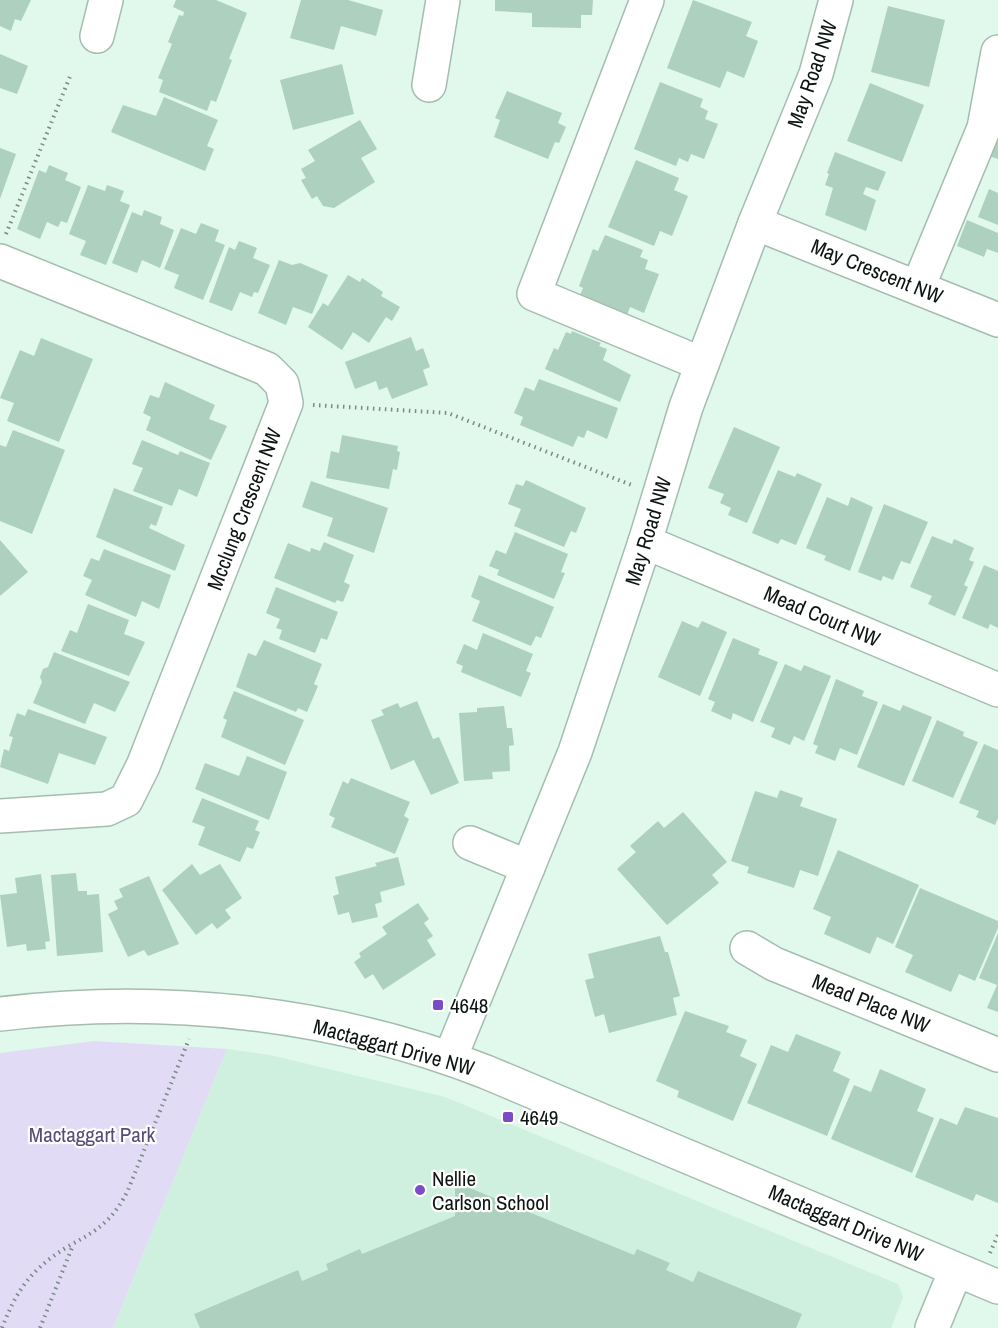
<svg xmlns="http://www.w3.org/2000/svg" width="998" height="1328" viewBox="0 0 998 1328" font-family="'Archivo Narrow',sans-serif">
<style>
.built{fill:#d0f0df}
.green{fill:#e1dbf6}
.building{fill:#add1be}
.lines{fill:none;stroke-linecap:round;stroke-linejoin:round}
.minor-casing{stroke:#a5bcb0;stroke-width:36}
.path{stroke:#7a8a82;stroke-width:4;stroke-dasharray:1.5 4.5;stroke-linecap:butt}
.minor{stroke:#fff;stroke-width:33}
.poi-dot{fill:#784dc6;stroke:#fff;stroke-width:2}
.labels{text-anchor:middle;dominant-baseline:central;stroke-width:4.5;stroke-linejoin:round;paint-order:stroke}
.street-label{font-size:21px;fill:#0d1511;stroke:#fff}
.poi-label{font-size:21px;fill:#0d1511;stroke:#fff;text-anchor:start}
.park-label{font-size:21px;fill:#584b7a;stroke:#fff}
</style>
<rect width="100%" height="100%" fill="#e1f8ec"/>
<polygon class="built" points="227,1049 270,1055 445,1097 898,1284 903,1297 891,1328 113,1328"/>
<polygon class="green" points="94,1041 227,1049 113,1328 0,1328 0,1053"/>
<g class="building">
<polygon points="0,0 31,0 21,21 15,19 11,31 0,26"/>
<polygon points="176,0 216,0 247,13 229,59 232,60 216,102 211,100 207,111 159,92 163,80 158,78 172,44 168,42 179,15 183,16 184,12 173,7"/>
<polygon points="301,0 348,0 383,10 376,36 341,26 334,50 290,38"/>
<polygon points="495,0 593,0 592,15 581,15 581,28 532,27 532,13 495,11"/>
<polygon points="693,0 752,22 746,36 758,41 744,78 727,71 720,88 667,68"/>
<polygon points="888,6 945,20 929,87 871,72"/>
<polygon points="0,54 28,66 17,94 0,88"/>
<polygon points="342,64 354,114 293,130 280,80"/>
<polygon points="660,82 703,99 700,107 708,111 705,119 718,124 704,159 691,154 688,162 679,158 676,166 634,149"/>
<polygon points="870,83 924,105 902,162 847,141"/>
<polygon points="507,91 562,113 558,123 566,127 559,143 555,142 548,159 494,137 500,120 495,118"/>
<polygon points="164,97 218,120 207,146 214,149 205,171 111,132 123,105 156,116"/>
<polygon points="360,120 377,149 361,158 375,182 334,208 323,206 317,196 312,199 301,180 306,178 301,169 315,161 308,150"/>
<polygon points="998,131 998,159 989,156"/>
<polygon points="0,148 16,154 0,199"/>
<polygon points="835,152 886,172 878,191 866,187 863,194 876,200 866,231 825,215 833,188 825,185 829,174 827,173"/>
<polygon points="636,160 679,178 674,190 688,196 672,236 660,231 654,246 608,227"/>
<polygon points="49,165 68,173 65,180 81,187 67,223 61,221 58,227 47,222 40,239 17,229 39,170 46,173"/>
<polygon points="88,185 105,191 107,185 124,191 120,201 130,205 106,265 80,255 86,241 69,234"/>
<polygon points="989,189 998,193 998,225 978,217"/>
<polygon points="144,210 162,217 160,224 174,230 160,268 142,260 137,273 112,263 132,212 142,216"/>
<polygon points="967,220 998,233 998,253 987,249 984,257 957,246"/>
<polygon points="201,223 219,230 215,241 225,245 203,300 174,288 179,275 164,269 181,228 196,234"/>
<polygon points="605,235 643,250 640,257 648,260 645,269 659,274 644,313 630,307 624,324 576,305 583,288 579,286 593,249 598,251"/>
<polygon points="239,241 257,248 253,258 270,265 258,293 254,292 252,297 240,292 232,311 209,302 229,247 235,250"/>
<polygon points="279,260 292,265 300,263 328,275 312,314 293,307 286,325 258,313"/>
<polygon points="348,275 360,282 362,278 383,292 381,296 400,307 392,321 386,317 369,343 353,332 342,350 308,327 323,303 328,306"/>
<polygon points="572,331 601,343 599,346 607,349 603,360 631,375 620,402 545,369 554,348 558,350 566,332 571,334"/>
<polygon points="411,337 416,351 423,348 430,367 423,370 428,385 392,399 387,387 379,390 376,381 355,389 345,362"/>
<polygon points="41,338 93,359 59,442 7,421 14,403 0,398 20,350 34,356"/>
<polygon points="539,379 618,408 607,439 587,430 584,438 578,436 573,447 520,425 523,417 514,413 525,387 534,391"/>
<polygon points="165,382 215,405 209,419 227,426 211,460 146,430 151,417 143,413 150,395 159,398"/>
<polygon points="734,427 780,447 747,523 728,515 731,508 720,503 724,494 708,488"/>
<polygon points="13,430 65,450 32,534 0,521 0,445 6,447"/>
<polygon points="342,435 398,446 397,451 400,452 397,470 393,469 389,489 326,478 331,451 339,453"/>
<polygon points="142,440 178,455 180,451 210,463 197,497 179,489 172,506 133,491 143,468 132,464"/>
<polygon points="778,470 795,477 797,473 822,484 796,545 781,539 778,544 752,533"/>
<polygon points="526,480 586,508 576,533 571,531 564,547 514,526 521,509 508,504 516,484 523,486"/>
<polygon points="311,481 388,508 374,553 327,536 333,518 302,507"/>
<polygon points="114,488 163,507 156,526 151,524 149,528 185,545 175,571 96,537"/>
<polygon points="827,497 848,506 851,497 873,507 850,571 824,560 826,556 806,548"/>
<polygon points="884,504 928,522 910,564 901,561 893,580 883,576 881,581 858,572"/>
<polygon points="515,532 568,554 561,572 565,573 554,599 497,575 499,570 489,566 496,550 506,554"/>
<polygon points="932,536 952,544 954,539 974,548 969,560 974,562 964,585 968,587 955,616 928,604 932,596 910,587"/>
<polygon points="0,540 28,572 0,596"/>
<polygon points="324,542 354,555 344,582 350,585 343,602 337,600 335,603 274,578 288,543 310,552 311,548 320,551"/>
<polygon points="104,549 171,575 159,609 142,601 136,617 85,595 92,580 83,576 91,558 99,561"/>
<polygon points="984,565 998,571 998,628 990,624 988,629 962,618"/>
<polygon points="479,575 554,607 541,638 536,636 531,646 472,621 480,601 471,597"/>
<polygon points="276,587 338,612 327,640 321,638 315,653 279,639 282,630 276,628 280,619 266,613"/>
<polygon points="88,604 129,620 124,634 145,642 129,676 61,651 70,630 77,633"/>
<polygon points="682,621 698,628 702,621 727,632 700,696 658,677"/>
<polygon points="483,633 533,654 526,671 531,673 521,697 461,672 463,666 456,663 464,644 477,650"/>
<polygon points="733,638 760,649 758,654 778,662 753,722 733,713 731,720 711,711 715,702 708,699"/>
<polygon points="264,640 322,664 314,684 318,686 307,712 298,708 296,712 236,687 248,653 256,656"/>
<polygon points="54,652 130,682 115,712 94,703 85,724 33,703 42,682 40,677 43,669 48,667"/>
<polygon points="785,664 801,671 804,665 831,676 804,741 794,736 790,745 771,737 775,728 760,722"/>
<polygon points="836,679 864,691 862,696 878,702 857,755 840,748 835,761 815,753 818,746 813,744"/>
<polygon points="234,691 304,720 285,765 221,737 227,720 223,718"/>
<polygon points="417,701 433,739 439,737 459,783 431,795 414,760 391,770 371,720 384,715 381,710 398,703 400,708"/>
<polygon points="883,704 900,711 903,705 932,717 904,786 857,767"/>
<polygon points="504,706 507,728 512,728 514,745 509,746 510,771 492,772 493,779 464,781 459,713 477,712 477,708"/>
<polygon points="28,709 107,737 95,765 59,753 48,784 0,767 4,749 9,751 13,737 9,736 17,713 25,716"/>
<polygon points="937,720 964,732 963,736 978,742 953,798 912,781"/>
<polygon points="984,744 998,750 998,818 995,825 976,817 979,811 959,803"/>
<polygon points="247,756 287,772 269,820 195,789 205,763 239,776"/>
<polygon points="351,778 410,802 404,816 409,819 395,854 331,827 335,818 329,815 343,781 348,784"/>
<polygon points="780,790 803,798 800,806 837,819 818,876 800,870 794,888 747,873 749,867 731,861 755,791 777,798"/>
<polygon points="202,798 259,821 255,830 260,832 253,849 247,847 240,862 198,845 205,827 192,822"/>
<polygon points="683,812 727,862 712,875 719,883 667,925 617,869 636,852 630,846 658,821 664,828"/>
<polygon points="838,850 919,885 893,944 877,937 870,954 824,934 831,917 813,909"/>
<polygon points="398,857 405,885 380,892 382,902 375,904 378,917 352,923 349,912 338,915 333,896 339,894 335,877 377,866 375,863"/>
<polygon points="192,864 200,875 220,864 242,898 225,910 231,918 217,929 212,923 196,935 162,890"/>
<polygon points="76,873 78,891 87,891 87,895 99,894 103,952 57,956 51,875"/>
<polygon points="41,874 50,941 45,942 46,949 27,951 26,944 7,947 0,895 17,893 15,878"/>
<polygon points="149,876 179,944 148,956 144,950 128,957 108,914 118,909 114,901 123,897 119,889"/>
<polygon points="920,888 998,921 998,928 975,981 959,974 951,992 905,972 913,955 895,947"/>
<polygon points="418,903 429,919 424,923 433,936 427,940 436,955 383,990 373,974 365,979 354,962 361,957 359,953 387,934 382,927"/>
<polygon points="998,933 998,1012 987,1008 997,985 979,978"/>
<polygon points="660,936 665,952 668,952 680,996 673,998 677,1015 609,1033 604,1014 595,1017 585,980 594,978 588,954"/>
<polygon points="685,1011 729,1026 726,1032 747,1040 740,1056 757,1064 733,1121 677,1097 679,1091 656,1081"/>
<polygon points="796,1034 841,1052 833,1071 850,1079 827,1136 747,1103 771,1045 788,1052"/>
<polygon points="880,1069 926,1089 917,1111 934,1118 912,1173 831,1139 854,1085 871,1092"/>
<polygon points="965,1107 998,1118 998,1203 976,1194 973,1201 915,1177 940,1118 957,1125"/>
<polygon points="455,1182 634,1255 637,1249 670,1263 666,1270 693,1282 698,1271 802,1314 796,1328 200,1328 194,1314 298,1270 302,1281 328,1270 326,1264 360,1249 362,1254 455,1216"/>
</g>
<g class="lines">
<g class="minor-casing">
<g id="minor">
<polyline points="647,0 534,294 702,364"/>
<polyline points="97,36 106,0"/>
<polyline points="429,85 443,0"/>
<polyline points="755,223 998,320"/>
<polyline points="0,261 267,369 282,384 286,403 143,766 126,800 107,809 0,816"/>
<polyline points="918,287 984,128 998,52"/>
<polyline points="645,542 998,690"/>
<polyline points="470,843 528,867"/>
<polyline points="747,948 774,964 998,1055"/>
<path d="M0,1014C162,994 333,1012 486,1072L998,1287"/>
<polyline points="450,1058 575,752 645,542 686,407 755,223 816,74 836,0"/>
<polyline points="932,1328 956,1270"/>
</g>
</g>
<g class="path">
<polyline points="6,234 71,74"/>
<polyline points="313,405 448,413 634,486"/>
<polyline points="990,1253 998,1235"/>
<path d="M2,1328C11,1305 20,1286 38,1269C73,1235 104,1240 128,1190L189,1039"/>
<polyline points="40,1328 73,1245"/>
</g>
<use href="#minor" class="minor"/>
</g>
<g class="poi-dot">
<rect x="432" y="999" width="12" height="12" rx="3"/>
<rect x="502" y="1111" width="12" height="12" rx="3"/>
<circle cx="420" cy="1190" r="6"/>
</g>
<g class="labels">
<g class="street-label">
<text transform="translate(812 74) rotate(-71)">May Road NW</text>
<text transform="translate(877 271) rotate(22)">May Crescent NW</text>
<text transform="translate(244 509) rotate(-69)">Mcclung Crescent NW</text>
<text transform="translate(648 531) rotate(-73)">May Road NW</text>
<text transform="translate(822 616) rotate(23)">Mead Court NW</text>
<text transform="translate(871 1003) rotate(22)">Mead Place NW</text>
<text transform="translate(394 1047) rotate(15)">Mactaggart Drive NW</text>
<text transform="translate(846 1223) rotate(23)">Mactaggart Drive NW</text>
</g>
<g class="poi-label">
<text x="450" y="1005">4648</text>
<text x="520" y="1117">4649</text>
<text x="432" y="1178">Nellie<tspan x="432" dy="24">Carlson School</tspan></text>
</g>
<g class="park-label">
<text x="92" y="1134">Mactaggart Park</text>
</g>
</g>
</svg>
